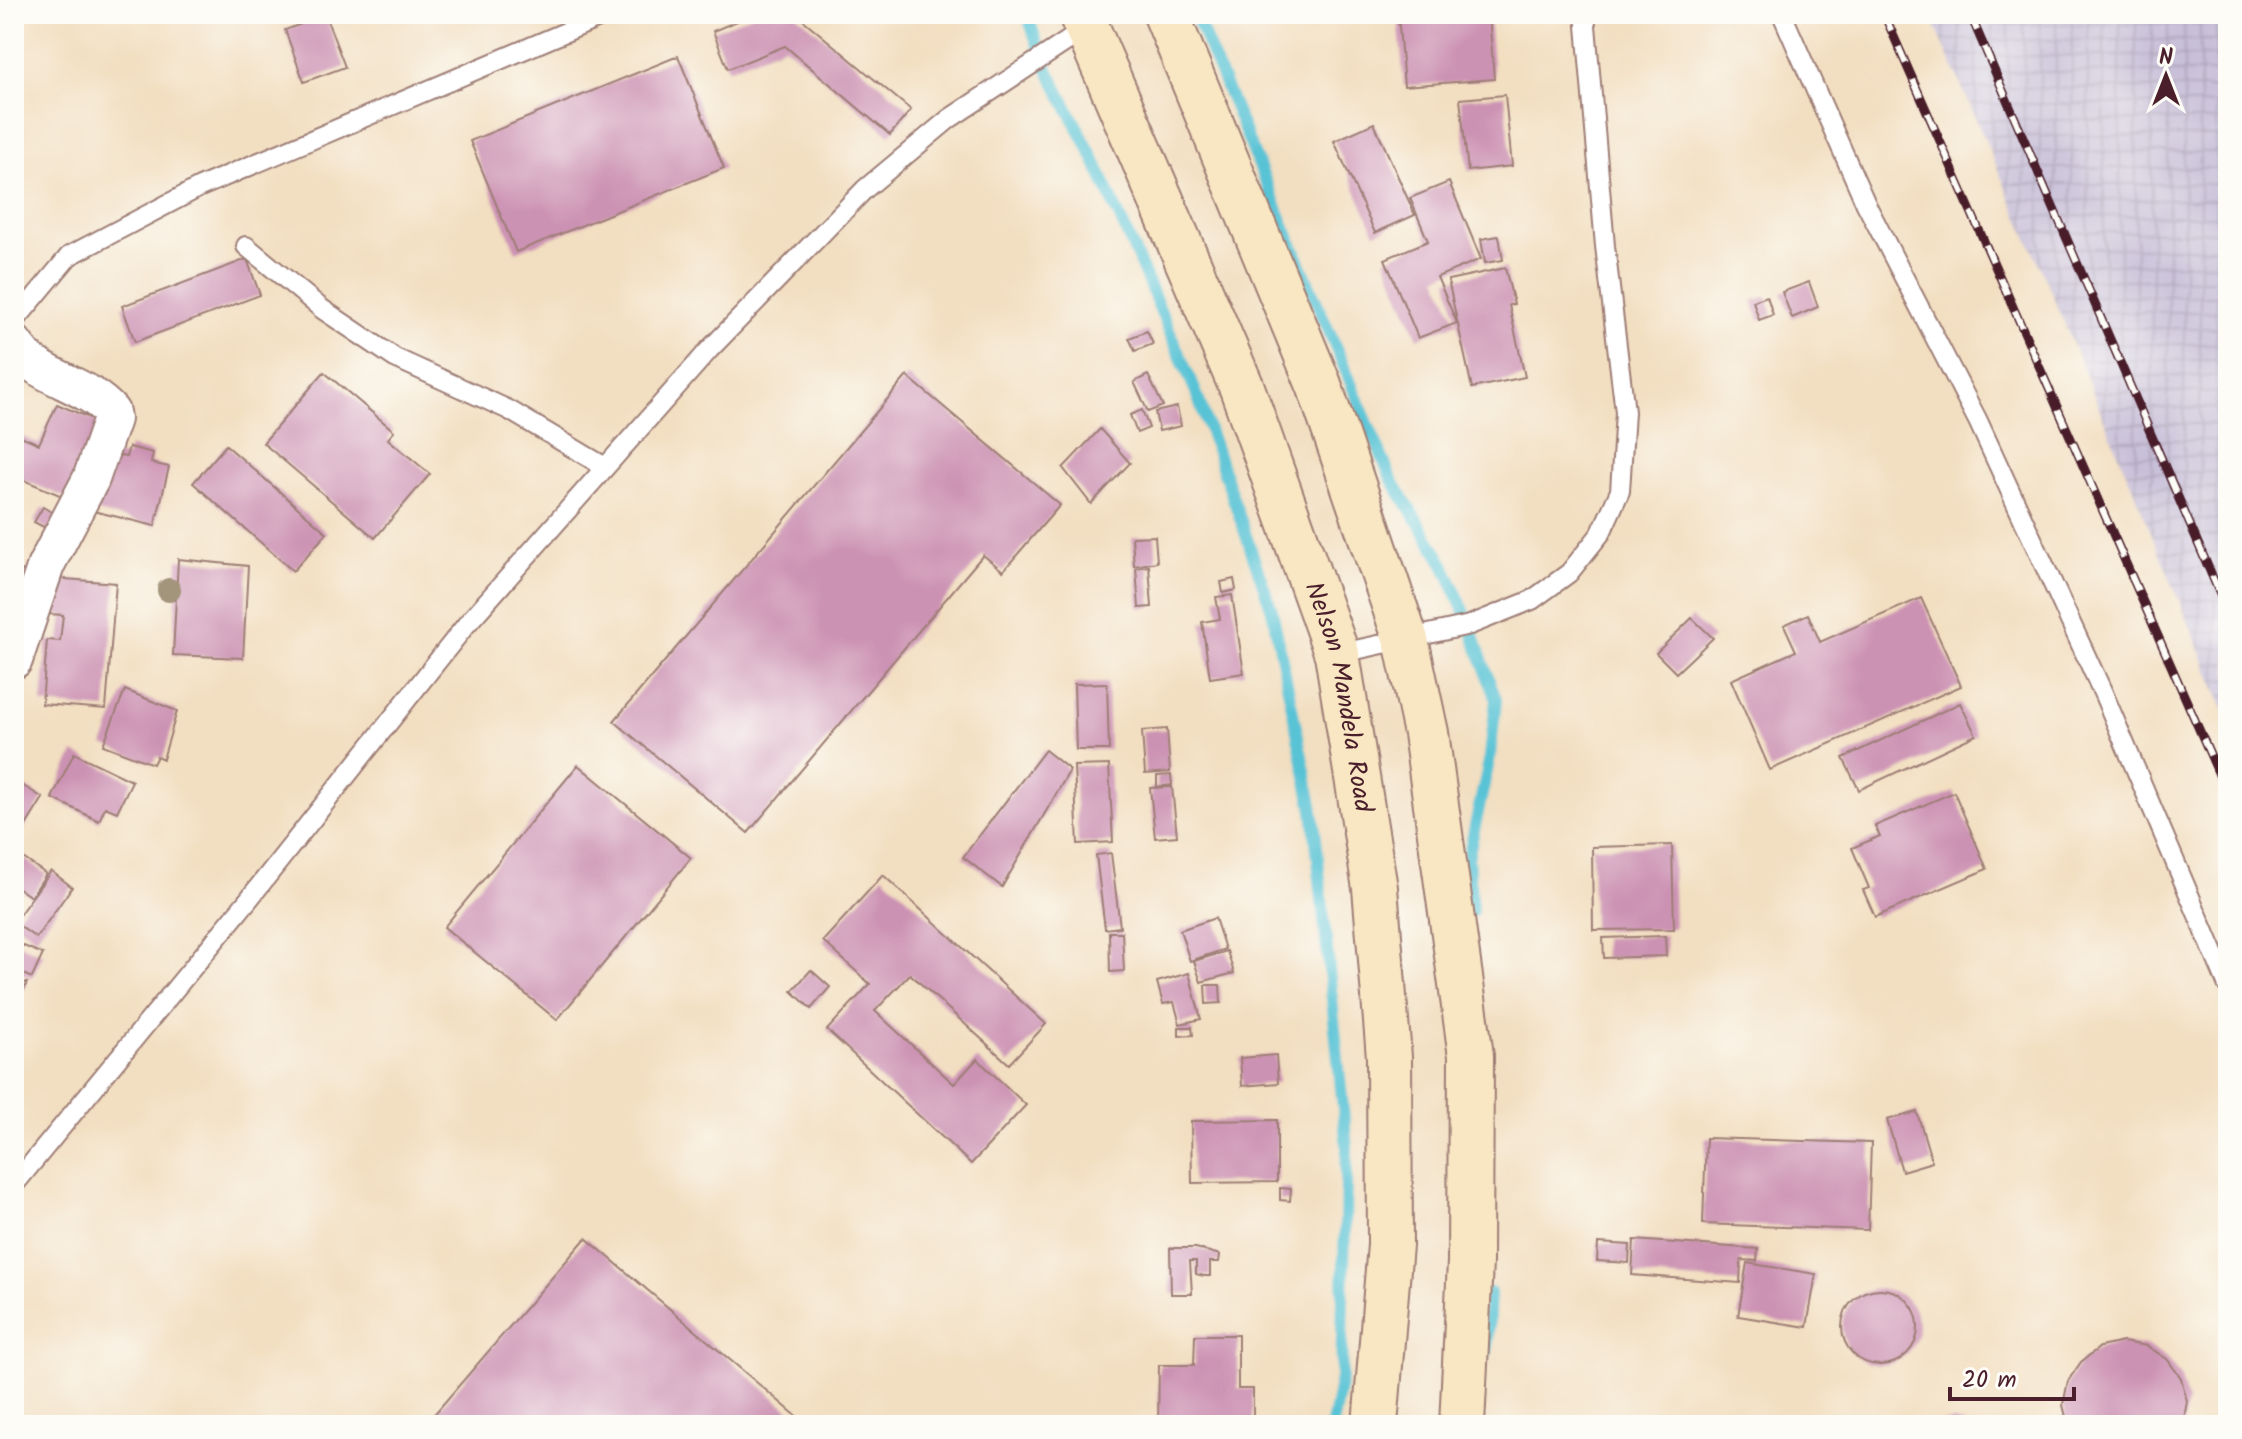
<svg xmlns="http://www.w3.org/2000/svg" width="2242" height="1439" viewBox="0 0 2242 1439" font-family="Kalam,sans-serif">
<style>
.industrial{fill:url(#industrial-grid)}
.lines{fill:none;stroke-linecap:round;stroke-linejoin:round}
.stream{stroke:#59c3d5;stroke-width:12}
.building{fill:#cc92b3}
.service-casing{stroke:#9e7e76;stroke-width:22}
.minor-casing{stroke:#9e7e76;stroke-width:40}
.secondary-casing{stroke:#9e7e76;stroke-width:48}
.service{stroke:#fff;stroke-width:18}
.minor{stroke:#fff;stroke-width:36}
.secondary{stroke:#f9e7c3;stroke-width:44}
.rail-casing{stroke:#4a1f2b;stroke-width:9}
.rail{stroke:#fdfcf7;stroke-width:6;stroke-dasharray:18;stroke-linecap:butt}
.tree{fill:#a3947c}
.labels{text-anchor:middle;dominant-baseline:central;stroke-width:7;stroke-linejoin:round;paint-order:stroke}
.street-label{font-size:26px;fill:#4a1f2b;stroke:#fdfcf7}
</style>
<defs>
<pattern id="industrial-grid" width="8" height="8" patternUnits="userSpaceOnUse" patternTransform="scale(2)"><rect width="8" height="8" fill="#c8bfd8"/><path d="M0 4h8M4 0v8" fill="none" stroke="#ada4ba"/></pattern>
</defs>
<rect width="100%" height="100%" fill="#fdfcf7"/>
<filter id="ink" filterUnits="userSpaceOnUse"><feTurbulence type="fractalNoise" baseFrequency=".0125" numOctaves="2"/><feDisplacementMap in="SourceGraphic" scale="16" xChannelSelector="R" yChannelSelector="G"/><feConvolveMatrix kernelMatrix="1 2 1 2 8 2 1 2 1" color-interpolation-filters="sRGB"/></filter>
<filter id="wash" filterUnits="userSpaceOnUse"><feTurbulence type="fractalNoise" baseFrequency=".006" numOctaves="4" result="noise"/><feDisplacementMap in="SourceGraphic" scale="32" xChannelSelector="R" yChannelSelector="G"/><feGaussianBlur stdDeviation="1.8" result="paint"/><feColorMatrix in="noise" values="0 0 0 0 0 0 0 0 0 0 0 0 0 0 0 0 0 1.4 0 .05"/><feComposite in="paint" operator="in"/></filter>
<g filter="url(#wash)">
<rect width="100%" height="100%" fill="#f2dec0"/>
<polygon class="industrial" points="1930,14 2228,14 2228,718 2050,289"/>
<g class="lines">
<g class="stream">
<polyline points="1027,14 1043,60 1096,163 1196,392 1272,610 1313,810 1347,1148 1341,1378 1332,1425"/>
<polyline points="1195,14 1391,478 1444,564 1470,625 1496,700 1490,757 1468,858 1472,911"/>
<polyline points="1487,1351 1490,1293"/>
</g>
</g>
<g id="blocks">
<g class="building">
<polygon points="754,14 796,14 911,110 890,135 785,46 728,69 713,31"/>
<polygon points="1398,14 1489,14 1494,79 1404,86"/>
<polygon points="325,15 345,67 304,82 285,30"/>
<polygon points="678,56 724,168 516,252 470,141"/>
<polygon points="1505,95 1512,166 1468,171 1460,99"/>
<polygon points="1374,123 1415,215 1375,233 1334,141"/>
<polygon points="1449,182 1481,259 1437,277 1457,323 1418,338 1385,259 1428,241 1410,198"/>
<polygon points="1499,236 1503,260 1485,263 1481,239"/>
<polygon points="247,259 260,295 135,342 122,306"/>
<polygon points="1505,268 1514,304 1509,305 1525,377 1472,388 1448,280"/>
<polygon points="1809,282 1818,307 1792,318 1782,292"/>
<polygon points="1767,296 1773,315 1759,320 1753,301"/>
<polygon points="1147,331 1153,344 1135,351 1129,338"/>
<polygon points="324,372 394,431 388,439 430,474 375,538 263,443"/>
<polygon points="1148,375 1163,406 1148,412 1134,382"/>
<polygon points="907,376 1060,505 1003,571 983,555 748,833 614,721"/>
<polygon points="57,404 106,425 74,501 14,476 14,433 39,444"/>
<polygon points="1177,407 1181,426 1159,431 1155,412"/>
<polygon points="1142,410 1149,428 1137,433 1130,415"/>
<polygon points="1100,429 1130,463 1091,504 1063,468"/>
<polygon points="226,445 327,533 293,571 193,483"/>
<polygon points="129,447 153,453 151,463 169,467 155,526 89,510 103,452 126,457"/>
<polygon points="43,507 61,518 53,532 34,522"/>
<polygon points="1155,536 1157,562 1134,566 1132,537"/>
<polygon points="178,559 248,566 243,658 173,655"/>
<polygon points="14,564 33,579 14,602"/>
<polygon points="1149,566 1152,607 1139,608 1136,568"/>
<polygon points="52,578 116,583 106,709 42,704 47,640 60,641 63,615 49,614"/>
<polygon points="1234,579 1236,590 1223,593 1221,582"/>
<polygon points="1232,595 1244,673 1210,678 1202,622 1220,619 1216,597"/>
<polygon points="1921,598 1961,686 1770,770 1731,680 1796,651 1784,625 1808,614 1820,642"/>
<polygon points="1692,618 1713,638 1676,673 1656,653"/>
<polygon points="1107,683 1109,750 1076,750 1074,684"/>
<polygon points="125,690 177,711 163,759 157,756 153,764 103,745"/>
<polygon points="1960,703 1976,735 1859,790 1843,758"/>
<polygon points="1167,729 1170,772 1145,774 1142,731"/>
<polygon points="1045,750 1070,770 1002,887 963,857"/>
<polygon points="74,753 132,781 117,812 105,807 99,821 52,798"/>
<polygon points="578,765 691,858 557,1020 444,927"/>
<polygon points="1109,765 1113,842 1078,844 1074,766"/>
<polygon points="1171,775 1172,785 1157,787 1157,776"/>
<polygon points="14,780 43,798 14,845"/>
<polygon points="1172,787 1177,836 1155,838 1150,788"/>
<polygon points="1954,792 1987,869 1875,917 1863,890 1869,888 1852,848 1880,836 1875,826"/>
<polygon points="1672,845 1674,929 1593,930 1592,847"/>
<polygon points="1111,853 1120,927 1105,929 1096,855"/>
<polygon points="23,858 46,874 31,897 14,885 14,871"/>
<polygon points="51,871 72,887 36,938 14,922"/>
<polygon points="883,875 1046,1024 1009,1064 910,974 875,1011 954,1084 977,1059 1026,1105 971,1164 827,1030 870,984 823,941"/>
<polygon points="1215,918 1225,949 1190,961 1180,930"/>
<polygon points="1109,932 1122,932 1124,971 1110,972"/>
<polygon points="1665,936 1666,956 1604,958 1603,938"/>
<polygon points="14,942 43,954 32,978 14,970"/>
<polygon points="1227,951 1234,973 1201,982 1194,961"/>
<polygon points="811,970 830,987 811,1009 792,991"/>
<polygon points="1189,973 1201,1019 1180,1024 1174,1002 1163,1004 1157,982"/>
<polygon points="14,982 27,983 18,1002 14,1002"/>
<polygon points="1205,985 1220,985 1221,1003 1206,1004"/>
<polygon points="1179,1027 1192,1027 1193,1035 1179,1036"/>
<polygon points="1276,1055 1278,1083 1242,1086 1240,1058"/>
<polygon points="1917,1112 1932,1162 1902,1171 1887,1120"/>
<polygon points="1277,1120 1277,1182 1192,1183 1191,1121"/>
<polygon points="1706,1138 1871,1143 1868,1230 1703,1224"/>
<polygon points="1280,1188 1291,1189 1290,1201 1280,1200"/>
<polygon points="586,1238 807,1425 425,1425"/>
<polygon points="1634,1240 1758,1249 1757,1261 1741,1260 1740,1283 1632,1275"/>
<polygon points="1598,1243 1630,1245 1629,1263 1597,1261"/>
<polygon points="1170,1248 1196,1248 1220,1255 1219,1262 1210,1262 1210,1276 1204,1276 1196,1274 1196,1261 1190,1261 1192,1294 1171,1294"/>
<polygon points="1747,1263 1816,1274 1807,1327 1738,1316"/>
<circle cx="1880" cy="1327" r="38"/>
<polygon points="1195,1335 1238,1335 1238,1389 1253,1389 1253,1425 1158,1425 1159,1365 1194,1365"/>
<polygon points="2123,1342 2147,1346 2167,1359 2181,1378 2187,1401 2183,1425 2068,1425 2063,1405 2068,1381 2081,1362 2100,1347"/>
<polygon points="1954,1421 1967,1425 1936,1425 1935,1423"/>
</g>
</g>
</g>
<g filter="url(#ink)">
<use href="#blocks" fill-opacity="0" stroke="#9e7e76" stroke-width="2"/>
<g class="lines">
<g class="service-casing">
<g id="service">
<polyline points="1782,14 1866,204 1978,421 2104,695 2228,986"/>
<polyline points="246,246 322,309 395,358 509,410 605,467"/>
<polyline points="14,322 69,256 200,187 608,14"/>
<polyline points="1337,654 1470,625 1532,600 1569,573 1601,533 1620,491 1625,412 1605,246 1585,14"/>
<polyline points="14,1185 249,899 466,625 709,350 865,189 949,119 1087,28"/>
</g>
</g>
<g class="minor-casing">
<path id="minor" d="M14,343C36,379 84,381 111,412L112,419L91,479L46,565L14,660"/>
</g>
<g class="secondary-casing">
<g id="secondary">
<path id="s1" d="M1081,14L1242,388L1337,654L1375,888L1389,1057L1390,1245L1375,1425"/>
<polyline points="1166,14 1319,385 1406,640 1426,733 1471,1056 1470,1262 1462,1425"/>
</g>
</g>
<use href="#service" class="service"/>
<use href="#minor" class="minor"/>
<use href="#secondary" class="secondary"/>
<g class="rail-casing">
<g id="rail">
<polyline points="1884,14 2228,795"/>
<polyline points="1970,14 2228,613"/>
</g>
</g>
<use href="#rail" class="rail"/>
</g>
<circle class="tree" cx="169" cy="590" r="12"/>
</g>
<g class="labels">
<g class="street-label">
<text stroke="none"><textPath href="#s1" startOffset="732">Nelson Mandela Road</textPath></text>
</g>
</g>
<rect width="2242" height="1439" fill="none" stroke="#fdfcf7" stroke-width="48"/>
<g transform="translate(2166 76)" stroke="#fdfcf7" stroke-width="6" paint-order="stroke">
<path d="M0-6L14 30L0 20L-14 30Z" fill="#4a1f2b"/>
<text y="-12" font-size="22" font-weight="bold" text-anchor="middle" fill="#4a1f2b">N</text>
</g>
<path d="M1950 1387v12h124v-12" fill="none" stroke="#4a1f2b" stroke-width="4"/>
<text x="1962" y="1387" font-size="24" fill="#4a1f2b" stroke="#fdfcf7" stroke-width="6" paint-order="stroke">20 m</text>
</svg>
